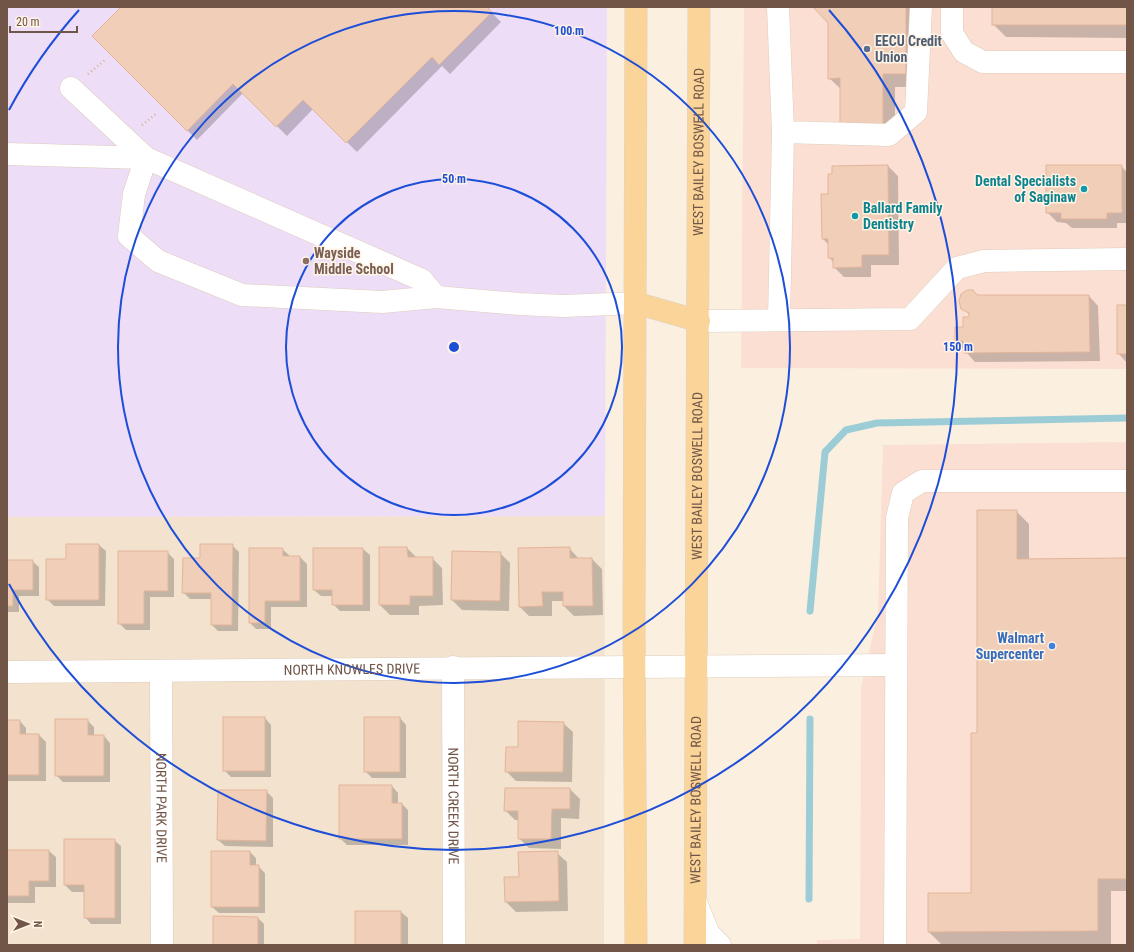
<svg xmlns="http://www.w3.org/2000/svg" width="1134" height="952" viewBox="0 0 1134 952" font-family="'Roboto Condensed',sans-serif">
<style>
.residential{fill:#f3e2ce}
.commercial{fill:#fcdfd3}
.education{fill:#edddf7}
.shadow{fill:#0003}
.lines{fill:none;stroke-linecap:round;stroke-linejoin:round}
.stream{stroke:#9ccdd6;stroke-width:7}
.building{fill:#f0ceb8;stroke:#e3b499}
.minor-casing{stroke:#dfccbc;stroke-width:23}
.major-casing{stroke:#dad3cf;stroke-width:23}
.path{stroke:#d5b19c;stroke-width:2.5;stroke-dasharray:1 3;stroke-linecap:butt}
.minor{stroke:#fff;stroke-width:22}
.major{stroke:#fad498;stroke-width:22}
.ring{fill:none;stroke:#1d4ed8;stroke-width:2}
.service-dot{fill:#5c6f8a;stroke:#fff4e5;stroke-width:1.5}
.culture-dot{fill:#0f9aa8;stroke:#fff4e5;stroke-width:1.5}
.education-dot{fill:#8d6e63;stroke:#fff4e5;stroke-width:1.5}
.shop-dot{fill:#3f7fe0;stroke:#fff4e5;stroke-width:1.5}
.labels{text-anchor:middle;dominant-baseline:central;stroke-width:3;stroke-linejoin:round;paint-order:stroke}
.service-label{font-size:14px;font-weight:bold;fill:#4e5e75;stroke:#fff4e5;text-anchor:start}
.street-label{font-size:14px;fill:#715648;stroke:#fff4e5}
.culture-label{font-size:14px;font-weight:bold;fill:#0d838f;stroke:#fff4e5;text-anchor:end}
.education-label{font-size:14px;font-weight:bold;fill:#785e54;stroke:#fff4e5;text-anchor:start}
.shop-label{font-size:14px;font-weight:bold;fill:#366cbe;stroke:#fff4e5;text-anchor:end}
.centre{fill:#1d4ed8;stroke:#fff4e5;stroke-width:2}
.ring-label{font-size:12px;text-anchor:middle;font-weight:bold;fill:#1d4ed8;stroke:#fff4e5;stroke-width:3;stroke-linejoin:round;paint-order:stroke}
</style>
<rect width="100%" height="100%" fill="#fbf0e0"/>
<polygon class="residential" points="605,516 604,945 7,945 7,517"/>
<g class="commercial">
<polygon points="744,7 1127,7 1127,369 741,368"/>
<polygon points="1127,442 1127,945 817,945 817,940 860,939 861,687 878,613 883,445"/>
</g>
<polygon class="education" points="7,7 607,7 605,516 7,517"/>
<g class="shadow">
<polygon points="123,7 486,7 501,22 450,74 442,66 357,152 313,109 287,136 243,93 197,140 94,36"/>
<polygon points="814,7 909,7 918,16 919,87 895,87 895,139 829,78 829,22"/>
<polygon points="993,7 1127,7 1127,38 1006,37 993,24"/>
<polygon points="888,166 898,176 899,265 871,265 871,277 844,277 834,267 834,263 829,257 829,245 823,239 833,175"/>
<polygon points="1121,166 1127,172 1127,223 1117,223 1117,228 1072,228 1066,223 1057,222 1047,212"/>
<polygon points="977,296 1089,296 1098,306 1100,361 975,362 956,341 970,318 970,315 962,308"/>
<polygon points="1127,306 1127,363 1118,353"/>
<polygon points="1016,511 1029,524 1029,560 1127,559 1127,891 1111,891 1111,944 942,945 929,932 972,894 978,734"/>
<polygon points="67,545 99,545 106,551 105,606 54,606 47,599 67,560"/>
<polygon points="232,545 239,552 238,631 218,631 212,625 212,599 190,599 183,592 201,559"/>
<polygon points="380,548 407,548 417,558 432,558 442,568 443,605 419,606 419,615 390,615 380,605"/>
<polygon points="569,548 579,559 592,559 602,569 603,615 574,616 564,606 564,601 552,601 552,616 529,616 519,606"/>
<polygon points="282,549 289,555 289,557 300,557 307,564 307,607 271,607 271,629 256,629 250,623"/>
<polygon points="363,549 370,555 370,611 340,611 333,604 333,596 321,596 314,590"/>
<polygon points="167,552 174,559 174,597 150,597 150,630 126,630 119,623"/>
<polygon points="453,552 500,553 510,563 509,611 462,610 452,600"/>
<polygon points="7,561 32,561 39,567 39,596 19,596 19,612 7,612"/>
<polygon points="265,718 271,725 271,777 231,777 224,770"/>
<polygon points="400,718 406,725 406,778 372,778 365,771"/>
<polygon points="87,720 94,727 94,736 104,736 110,743 110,782 63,782 56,775"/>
<polygon points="7,721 20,721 26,728 26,735 39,735 46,742 46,781 7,781"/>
<polygon points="563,723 573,732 572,782 516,781 506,771 519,748"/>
<polygon points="392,786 398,793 398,804 402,804 408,810 408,845 347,845 340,838"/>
<polygon points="570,789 580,799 579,819 561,818 561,849 529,848 519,838 519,820 515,820 505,810"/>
<polygon points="266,791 273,798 273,847 225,846 218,840"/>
<polygon points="65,840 114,840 121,846 121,924 91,924 85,917 85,892 72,892 65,885"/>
<polygon points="7,851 49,851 56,857 56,887 35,887 35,903 7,903"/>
<polygon points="250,852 256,858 256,866 258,866 265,873 265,913 219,913 212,907"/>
<polygon points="557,853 567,862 568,911 516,912 506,902 505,878 520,878"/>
<polygon points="356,912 401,912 408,918 408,945 356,945"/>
<polygon points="258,918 264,924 264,945 214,945"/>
</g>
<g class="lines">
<g class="stream">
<polyline points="810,611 825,452 846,430 877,423 1127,418"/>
<polyline points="809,899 810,719"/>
</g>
</g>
<g class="building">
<polygon points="121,7 487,7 492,12 439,65 432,57 346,143 303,100 276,127 233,84 187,131 92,36"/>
<polygon points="813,7 906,7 906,74 883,74 883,126 840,127 840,78 828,79 828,23"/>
<rect x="992" y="7" width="135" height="18"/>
<polygon points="888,165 889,255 862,255 862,267 833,268 833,258 828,258 828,239 822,239 821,194 828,194 828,174 832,174 832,166"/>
<polygon points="1046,165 1122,165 1122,213 1107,213 1107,219 1061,219 1061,213 1046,213"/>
<polygon points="967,290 973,290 977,295 1089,295 1090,352 964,353 963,341 955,341 955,327 963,327 963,317 969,317 969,313 961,309 959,301 961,294"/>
<rect x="1117" y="305" width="10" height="49"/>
<polygon points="977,510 1017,510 1017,559 1127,558 1127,879 1098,879 1098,931 928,932 928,893 971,893 971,733 977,733"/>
<polygon points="66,544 99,544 99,600 46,600 46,559 66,559"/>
<polygon points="200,544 233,544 232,625 211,625 211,593 182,593 183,558 200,558"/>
<polygon points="379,547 407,547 408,557 433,557 433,596 410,596 410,605 379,605"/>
<polygon points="570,547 570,558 592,558 593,606 563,606 563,592 542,592 543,606 519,607 518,548"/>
<polygon points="249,548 283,548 283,556 300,556 300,601 265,601 265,623 249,623"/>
<polygon points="313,548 363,548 363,605 332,605 332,590 313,590"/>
<polygon points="118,551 168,551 168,591 144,591 144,624 118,624"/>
<polygon points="452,551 501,552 500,601 451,600"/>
<polygon points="7,560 33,560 33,590 13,590 13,606 7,606"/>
<rect x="223" y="717" width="42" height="54"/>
<rect x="364" y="717" width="36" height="55"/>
<polygon points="55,719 88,719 88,735 104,735 104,776 55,776"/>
<polygon points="7,720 20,720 20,734 39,734 39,775 7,775"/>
<polygon points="518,721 564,722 563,772 505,772 506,747 518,747"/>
<polygon points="339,785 392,785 392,803 402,803 402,839 339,839"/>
<polygon points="505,788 570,788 570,809 552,809 551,839 518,839 518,811 504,811"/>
<polygon points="218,790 267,790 266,841 217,840"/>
<polygon points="64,839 115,839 115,918 84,918 84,885 64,885"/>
<polygon points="7,850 49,850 49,881 29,881 29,896 7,896"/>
<polygon points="211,851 250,851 250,865 259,865 259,907 211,907"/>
<polygon points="558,851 559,901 505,902 504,877 519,877 518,852"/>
<rect x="355" y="911" width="46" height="34"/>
<polygon points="213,916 258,917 258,945 213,945"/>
</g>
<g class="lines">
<g class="minor-casing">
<g id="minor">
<polyline points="778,7 783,132 889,135 916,112 921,7"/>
<polyline points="952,7 952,33 964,52 983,62 1127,62"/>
<polyline points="71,88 146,158 422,280 436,297"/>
<polyline points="7,154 146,158"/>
<polyline points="146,158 134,194 129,236 158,261 242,295 382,302 436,297 520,304 563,306 636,303"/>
<polyline points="779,320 783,132"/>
<polyline points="699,321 910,319 957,268 984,261 1127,259"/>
<path id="s1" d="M453,667L454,945"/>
<path id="s2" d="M7,672C303,671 599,665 896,665"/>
<path id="s3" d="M161,672L162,945"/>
<polyline points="695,900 709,934 720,945"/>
<polyline points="895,945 897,518 903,493 922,481 1127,481"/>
</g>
</g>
<g class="major-casing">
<g id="major">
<polyline points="636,303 699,321"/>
<polyline points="636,945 634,624 636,7"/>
<path id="s4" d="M695,945L699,7"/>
</g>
</g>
<g class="path">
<polyline points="88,74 105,60"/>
<polyline points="142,125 157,113"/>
</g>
<use href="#minor" class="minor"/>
<use href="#major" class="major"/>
</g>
<g class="ring">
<circle cx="454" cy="347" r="168"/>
<circle cx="454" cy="347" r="336"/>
<path d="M9 110A504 504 0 0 1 79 10M829 10A504 504 0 1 1 9 584"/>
</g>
<circle class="service-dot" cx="867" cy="49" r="4"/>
<g class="culture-dot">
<circle cx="1084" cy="189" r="4"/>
<circle cx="855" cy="216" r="4"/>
</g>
<circle class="education-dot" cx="306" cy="261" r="4"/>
<circle class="shop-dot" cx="1052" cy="646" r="4"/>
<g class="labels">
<g class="service-label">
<text x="875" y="41">EECU Credit<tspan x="875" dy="16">Union</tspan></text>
</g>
<g class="street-label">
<text stroke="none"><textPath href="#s4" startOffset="793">WEST BAILEY BOSWELL ROAD</textPath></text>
<text stroke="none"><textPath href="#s4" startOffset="469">WEST BAILEY BOSWELL ROAD</textPath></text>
<text stroke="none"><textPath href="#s2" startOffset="345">NORTH KNOWLES DRIVE</textPath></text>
<text stroke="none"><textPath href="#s4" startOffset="145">WEST BAILEY BOSWELL ROAD</textPath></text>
<text stroke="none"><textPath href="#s1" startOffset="139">NORTH CREEK DRIVE</textPath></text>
<text stroke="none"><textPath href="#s3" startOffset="136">NORTH PARK DRIVE</textPath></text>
</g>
<g class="culture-label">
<text x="1076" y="181">Dental Specialists<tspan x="1076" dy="16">of Saginaw</tspan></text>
<text x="863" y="208" text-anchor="start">Ballard Family<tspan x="863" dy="16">Dentistry</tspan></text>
</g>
<g class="education-label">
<text x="314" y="253">Wayside<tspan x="314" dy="16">Middle School</tspan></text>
</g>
<g class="shop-label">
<text x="1044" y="638">Walmart<tspan x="1044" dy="16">Supercenter</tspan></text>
</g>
</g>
<circle cx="454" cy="347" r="6" class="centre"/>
<g class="ring-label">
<text x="569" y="35">100 m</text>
<text x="454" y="183">50 m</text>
<text x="958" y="351">150 m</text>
</g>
<rect width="1134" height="952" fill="none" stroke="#715648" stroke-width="16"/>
<g transform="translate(28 924) rotate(90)" stroke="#fff4e5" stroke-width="3" paint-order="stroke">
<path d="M0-3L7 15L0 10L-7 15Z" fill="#715648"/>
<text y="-6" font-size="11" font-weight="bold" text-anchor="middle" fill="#715648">N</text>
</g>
<path d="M10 26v6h67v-6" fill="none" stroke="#715648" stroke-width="2"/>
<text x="16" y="26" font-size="12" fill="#715648" stroke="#fff4e5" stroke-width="3" paint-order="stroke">20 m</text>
</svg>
